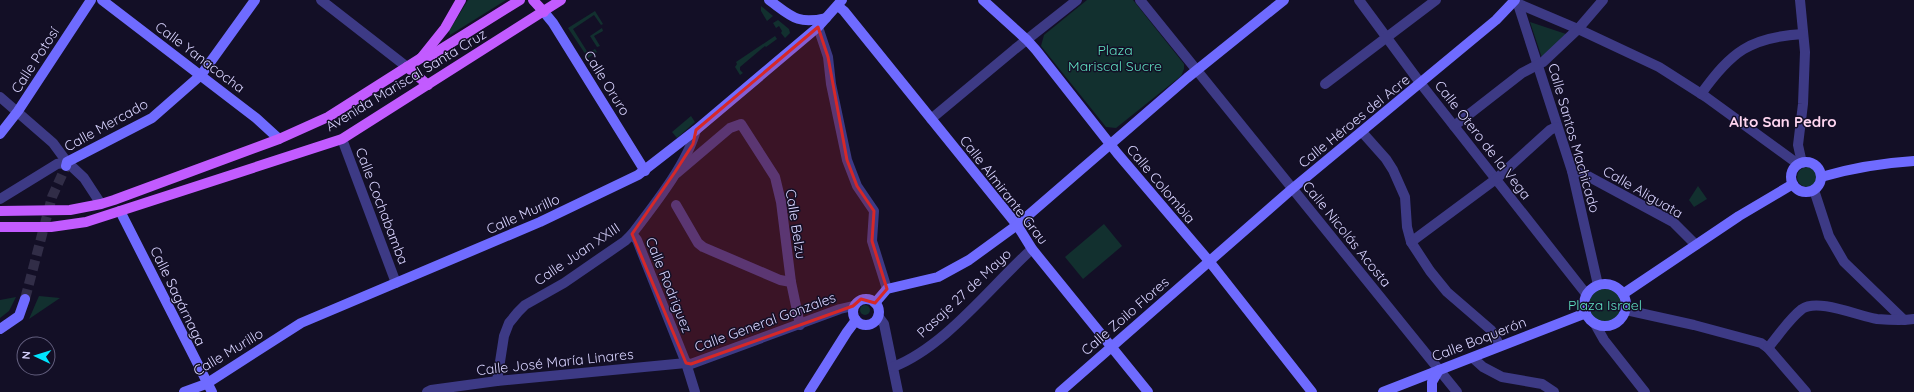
<svg xmlns="http://www.w3.org/2000/svg" width="1914" height="392" viewBox="0 0 1914 392" font-family="Quicksand,sans-serif">
<style>
.green{fill:#12302f}
.lines{fill:none;stroke-linecap:round;stroke-linejoin:round}
.secondary-tunnel{stroke:#312d47;stroke-width:10;stroke-dasharray:10 5;stroke-linecap:butt}
.street{stroke:#3d3a85;stroke-width:10}
.secondary{stroke:#6f6bff;stroke-width:10}
.primary{stroke:#c25bff;stroke-width:10}
.marked{fill:#d62828;fill-opacity:0.2;stroke:#d62828;stroke-width:3;stroke-linejoin:round}
.labels{text-anchor:middle;dominant-baseline:central;stroke-width:3;stroke-linejoin:round;paint-order:stroke}
.park-label{font-size:14px;fill:#5fe0c0;stroke:#130f26}
.street-label{font-size:14px;fill:#d9d4ff;stroke:#130f26}
.neighbourhood-label{font-size:15px;font-weight:bold;fill:#ffd6f0;stroke:#130f26}
</style>
<rect width="100%" height="100%" fill="#130f26"/>
<g class="green">
<polygon points="468,0 506,0 450,35 449,31"/>
<polygon points="1087,0 1133,0 1184,64 1184,69 1181,76 1116,128 1106,127 1041,46 1044,35"/>
<polygon points="761,6 773,16 767,21 761,11"/>
<polygon points="595,11 603,24 601,25 594,15 573,29 588,53 595,49 597,52 588,58 568,28"/>
<polygon points="778,20 789,29 790,33 785,38 781,33 782,31 779,26 776,28 773,23"/>
<polygon points="1530,22 1569,35 1542,58"/>
<polygon points="602,28 603,31 594,36 600,46 597,47 590,36"/>
<polygon points="775,36 777,39 766,47 765,46 740,67 740,70 743,73 740,75 735,67 737,64 736,62"/>
<polygon points="691,116 695,122 677,138 672,132"/>
<circle cx="1807" cy="177" r="10"/>
<polygon points="1698,186 1707,199 1694,207 1689,200"/>
<polygon points="1104,224 1122,246 1083,279 1065,257"/>
<circle cx="1605" cy="305" r="18"/>
<polygon points="39,296 60,298 29,319"/>
<polygon points="16,297 9,311 0,318 0,300"/>
<circle cx="865" cy="310" r="5"/>
</g>
<g class="lines">
<polyline class="secondary-tunnel" points="25,299 52,197 66,166"/>
<g class="street">
<polyline points="321,0 407,67"/>
<polyline points="1140,0 1457,392"/>
<polyline points="1359,0 1421,84 1587,295"/>
<polyline points="1800,0 1805,52 1803,104 1798,145 1802,163"/>
<polyline points="1517,1 1572,171 1598,285"/>
<polyline points="1519,4 1578,29 1659,67 1706,97 1798,164"/>
<polyline points="818,27 828,57 831,84 847,160 857,186 874,211 872,241 887,289"/>
<polyline points="1325,84 1436,0"/>
<path d="M1701,94C1731,52 1750,37 1803,34"/>
<polyline points="0,97 53,143 67,162 84,178 101,204"/>
<polyline points="931,119 1015,49 1077,0"/>
<polyline points="1454,126 1522,73 1543,62 1578,29 1603,0"/>
<polyline points="1362,132 1386,159 1393,170 1405,197 1407,227 1411,242 1430,271 1447,292 1491,330 1500,346"/>
<polyline points="342,139 396,283"/>
<polyline points="1572,171 1584,174 1673,222 1696,245"/>
<polyline points="677,173 730,128 741,124 775,177 781,202 791,282 800,325"/>
<polyline points="1814,190 1829,236 1844,262 1904,320"/>
<polyline points="0,199 57,164 67,162"/>
<polyline points="676,205 698,243 703,247 780,280 791,282"/>
<polyline points="632,234 637,240 686,363 695,392"/>
<polyline points="1411,242 1496,179 1550,130 1556,127"/>
<polyline points="1626,310 1694,325 1761,343 1768,348 1806,392"/>
<polyline points="878,316 884,324 898,392"/>
<polyline points="1595,324 1604,340 1645,392"/>
<path d="M1768,348C1778,336 1789,319 1802,309C1818,298 1858,316 1877,319C1889,320 1902,321 1914,319"/>
<polyline points="1473,358 1483,367 1502,377 1542,384 1554,392"/>
<path d="M893,367C945,347 990,287 1032,249"/>
<path d="M497,381L504,336L509,323L518,312L525,305L564,283L625,241L632,234C654,205 687,164 696,130"/>
<polyline points="427,392 431,390 497,381 686,363 691,364 840,309 853,306"/>
</g>
<g class="secondary">
<polyline points="102,0 256,118 279,139"/>
<path d="M769,0C791,16 797,25 826,18"/>
<polyline points="983,0 1027,40 1036,50 1117,153 1209,261 1312,392"/>
<polyline points="838,6 844,11 1017,225 1032,249 1148,392"/>
<polyline points="544,12 553,23 645,171"/>
<polyline points="0,134 18,111 91,0"/>
<circle cx="1806" cy="177" r="15"/>
<polyline points="66,166 67,162 152,118 201,75 255,0"/>
<path d="M1821,177C1852,168 1882,163 1914,161"/>
<polyline points="120,211 212,392"/>
<circle cx="1605" cy="305" r="21"/>
<polyline points="1623,294 1739,216 1793,184"/>
<circle cx="866" cy="312" r="13"/>
<polyline points="875,303 887,289 938,277 969,260 1017,225 1187,78 1284,0"/>
<polyline points="0,329 19,316 25,299"/>
<polyline points="184,392 206,384 301,323 540,222 638,175 696,130 818,27 842,0"/>
<polyline points="809,392 847,332 856,320"/>
<polyline points="1060,392 1292,189 1496,20 1515,0"/>
<polyline points="1383,392 1586,313"/>
<polyline points="1432,392 1432,382 1439,370"/>
</g>
<g class="primary">
<polyline points="533,0 544,12"/>
<polyline points="421,58 445,28 461,0"/>
<polyline points="407,67 428,85"/>
<polyline points="0,211 70,210 101,204 114,200 279,139 328,117 421,58 430,56 520,0"/>
<polyline points="0,227 51,227 86,222 342,139 561,0"/>
</g>
</g>
<path class="marked" d="M818,27L828,57L847,160L857,186L874,211L872,241L887,289L875,303L861,299L853,306L691,364L686,363L632,234L675,172L693,144L696,130Z"/>
<g class="labels">
<g class="park-label">
<text x="1115" y="50">Plaza<tspan x="1115" dy="16">Mariscal Sucre</tspan></text>
<text x="1605" y="305">Plaza Israel</text>
</g>
<g class="street-label">
<text transform="translate(200 57) rotate(37)">Calle Yanacocha</text>
<text transform="translate(35 60) rotate(-57)">Calle Potosí</text>
<text transform="translate(406 80) rotate(-31)">Avenida Mariscal Santa Cruz</text>
<text transform="translate(607 83) rotate(58)">Calle Oruro</text>
<text transform="translate(1354 121) rotate(-39)">Calle Héroes del Acre</text>
<text transform="translate(106 125) rotate(-29)">Calle Mercado</text>
<text transform="translate(1574 138) rotate(74)">Calle Santos Machicado</text>
<text transform="translate(1483 140) rotate(52)">Calle Otero de la Vega</text>
<text transform="translate(1161 184) rotate(50)">Calle Colombia</text>
<text transform="translate(1004 190) rotate(52)">Calle Almirante Grau</text>
<text transform="translate(1643 192) rotate(30)">Calle Aliguata</text>
<text transform="translate(382 206) rotate(69)">Calle Cochabamba</text>
<text transform="translate(523 214) rotate(-24)">Calle Murillo</text>
<text transform="translate(796 224) rotate(81)">Calle Belzu</text>
<text transform="translate(1347 234) rotate(51)">Calle Nicolás Acosta</text>
<text transform="translate(577 254) rotate(-34)">Calle Juan XXIII</text>
<text transform="translate(669 285) rotate(68)">Calle Rodriguez</text>
<text transform="translate(964 293) rotate(-43)">Pasaje 27 de Mayo</text>
<text transform="translate(178 296) rotate(64)">Calle Sagárnaga</text>
<text transform="translate(1125 316) rotate(-41)">Calle Zoilo Flores</text>
<text transform="translate(765 322) rotate(-20)">Calle General Gonzales</text>
<text transform="translate(1479 339) rotate(-21)">Calle Boquerón</text>
<text transform="translate(228 352) rotate(-31)">Calle Murillo</text>
<text transform="translate(555 362) rotate(-6)">Calle José María Linares</text>
</g>
<g class="neighbourhood-label">
<text x="1783" y="121">Alto San Pedro</text>
</g>
</g>
<g transform="translate(36 356) rotate(274)"><circle r="19" fill="#130f26" stroke="#625e7d"/>
<path d="M0-3L7 15L0 10L-7 15Z" fill="#00e5ff"/>
<text y="-6" font-size="11" font-weight="bold" text-anchor="middle" fill="#d9d4ff">N</text>
</g>
</svg>
